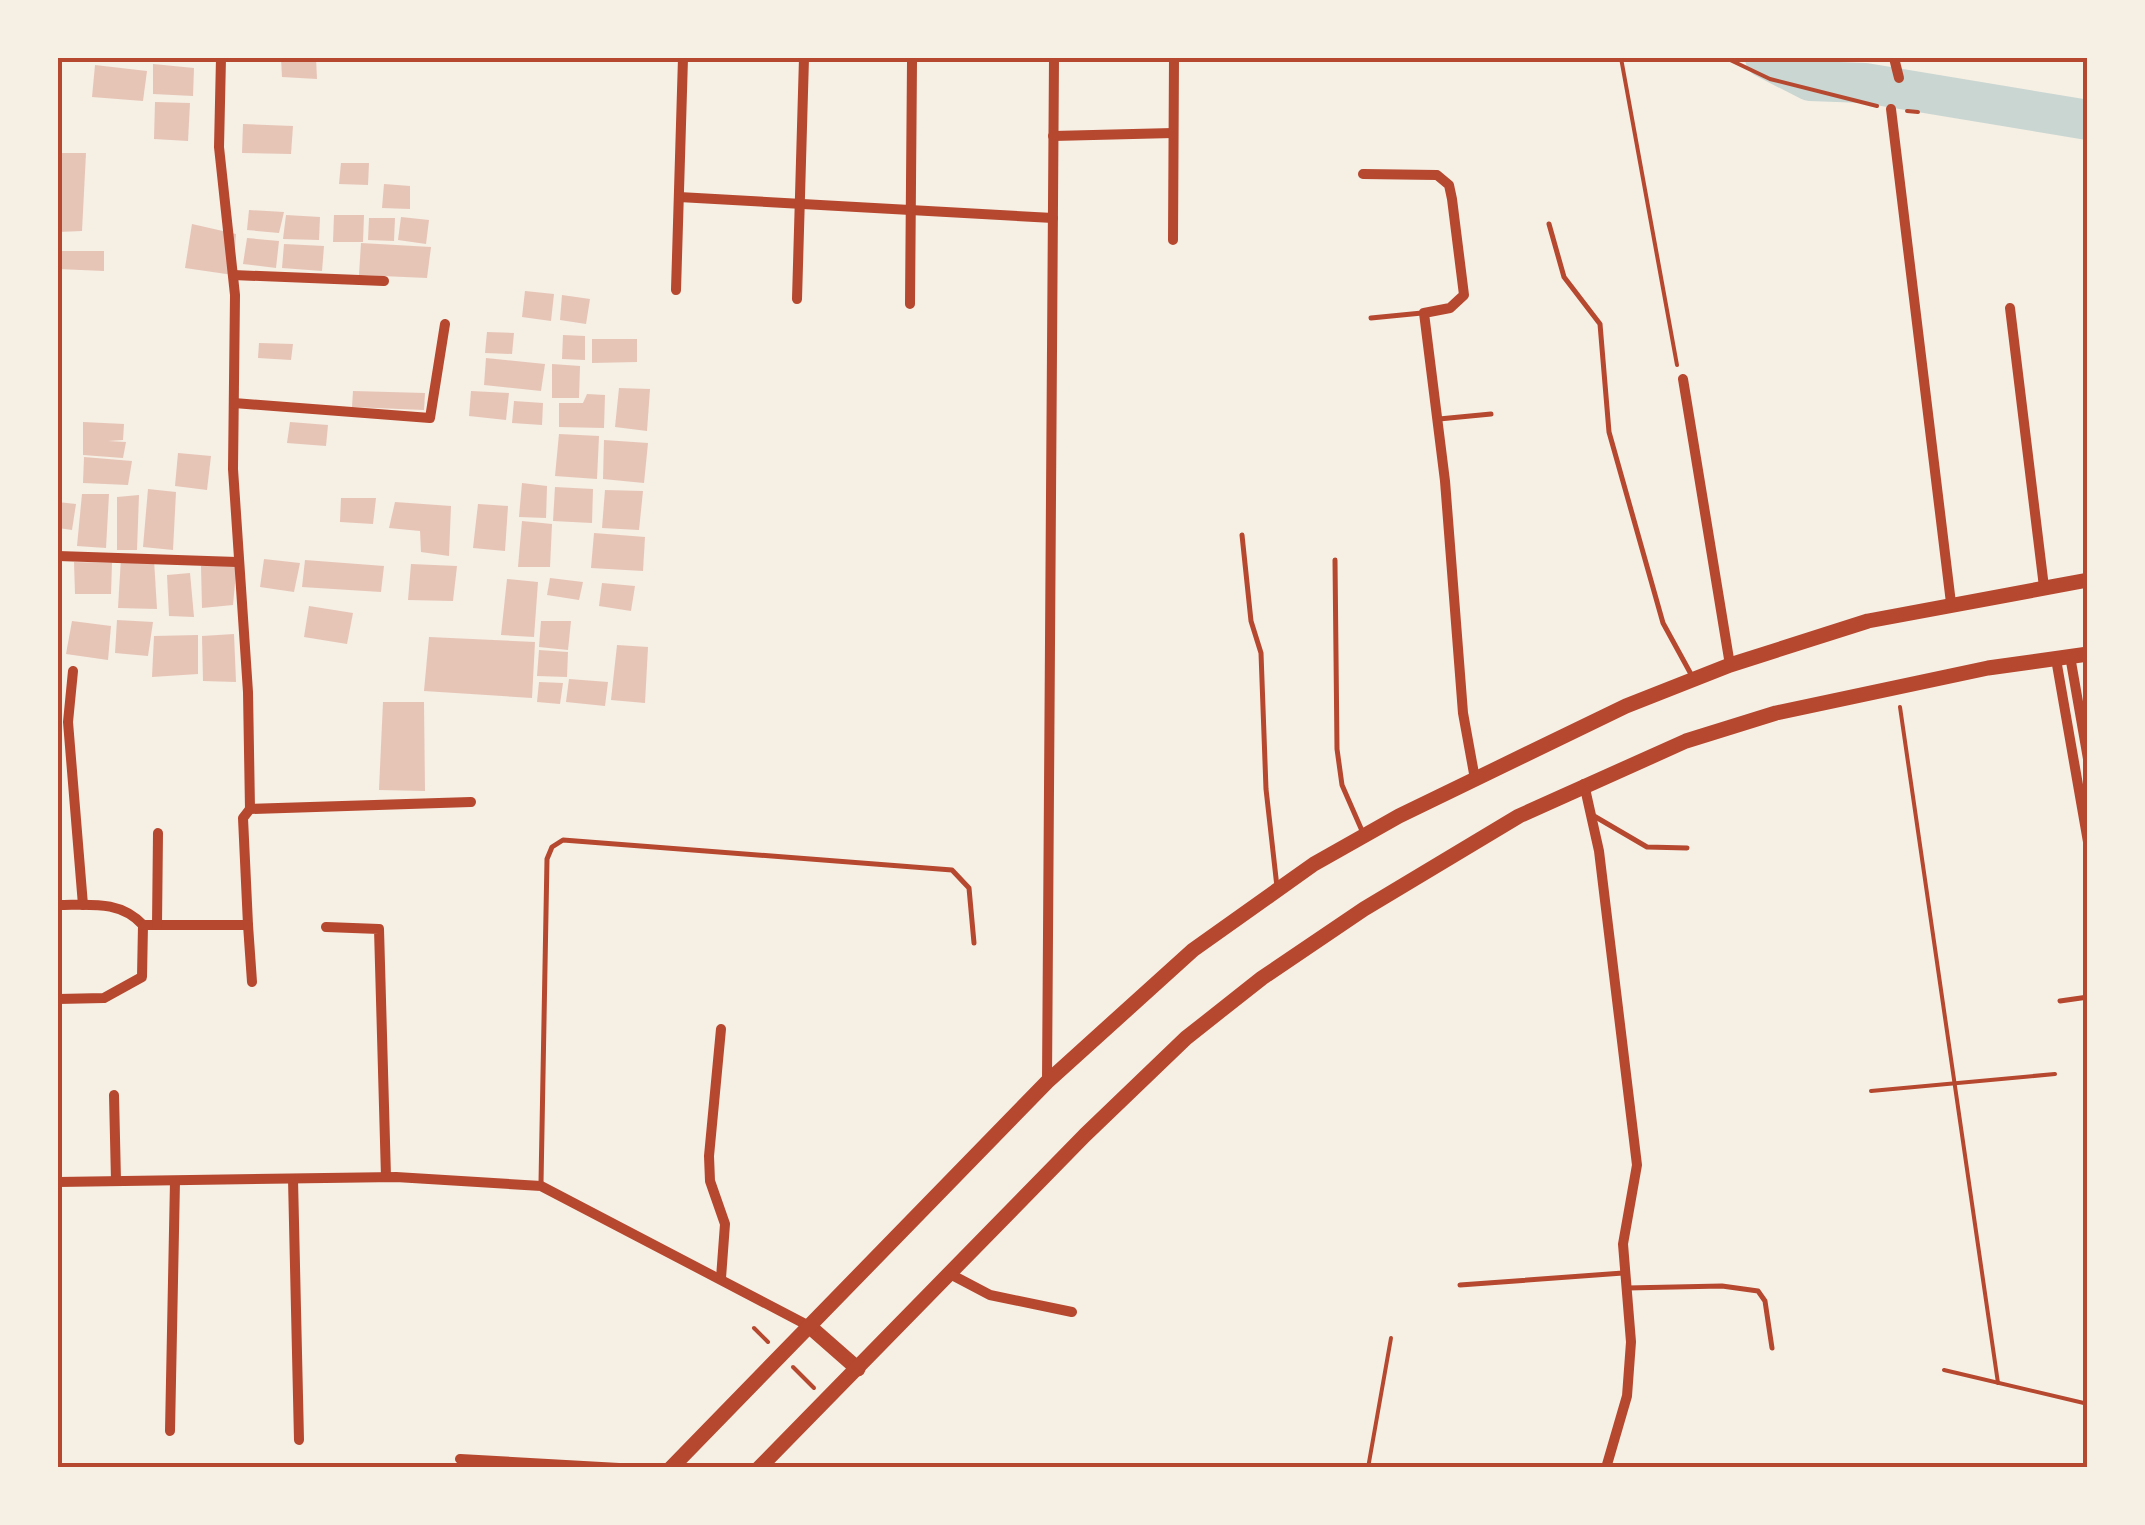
<svg xmlns="http://www.w3.org/2000/svg" width="2145" height="1525" viewBox="0 0 2145 1525" font-family="Overpass,sans-serif">
<style>
.lines{fill:none;stroke-linecap:round;stroke-linejoin:round}
.river{stroke:#c9d6d2;stroke-width:40}
.building{fill:#e6c5b7}
.path{stroke:#b5482f;stroke-width:4}
.service{stroke:#b5482f;stroke-width:5}
.minor{stroke:#b5482f;stroke-width:10}
.primary{stroke:#b5482f;stroke-width:15}
.neatline{fill:none;stroke:#b5482f;stroke-width:4}
</style>
<rect width="100%" height="100%" fill="#f6efe4"/>
<g class="lines">
<polyline class="river" points="1765,58 1810,81 1865,83 2088,120"/>
</g>
<g class="building">
<polygon points="281,58 316,58 317,79 282,77"/>
<polygon points="153,64 194,68 193,96 153,94"/>
<polygon points="95,65 147,71 143,101 92,97"/>
<polygon points="155,102 190,103 188,141 154,139"/>
<polygon points="243,124 293,126 291,154 242,153"/>
<polygon points="58,153 86,153 82,231 58,232"/>
<polygon points="341,163 369,163 368,185 339,184"/>
<polygon points="384,184 410,186 410,209 382,208"/>
<polygon points="249,210 284,212 279,233 247,230"/>
<polygon points="286,215 320,217 319,240 283,239"/>
<polygon points="334,215 364,215 363,242 333,242"/>
<polygon points="401,217 429,220 426,244 398,240"/>
<polygon points="369,218 395,218 394,241 368,240"/>
<polygon points="192,224 236,234 233,275 185,268"/>
<polygon points="247,238 279,241 276,268 243,264"/>
<polygon points="361,243 431,247 427,278 359,275"/>
<polygon points="284,244 324,246 322,271 282,268"/>
<polygon points="58,251 104,251 104,271 58,269"/>
<polygon points="525,291 554,294 551,321 522,317"/>
<polygon points="562,295 590,299 586,324 560,320"/>
<polygon points="487,332 514,333 512,354 485,353"/>
<polygon points="563,335 585,336 585,360 562,359"/>
<polygon points="592,339 637,339 637,362 592,363"/>
<polygon points="259,343 293,344 291,360 258,358"/>
<polygon points="486,358 545,364 541,391 484,385"/>
<polygon points="552,364 580,366 579,398 552,398"/>
<polygon points="619,388 650,389 647,431 615,427"/>
<polygon points="353,391 425,393 424,410 352,407"/>
<polygon points="471,391 509,393 506,420 469,416"/>
<polygon points="587,394 605,395 604,428 559,427 559,403 583,403"/>
<polygon points="514,401 543,403 542,425 512,423"/>
<polygon points="83,422 124,424 123,440 108,441 126,442 123,458 83,455"/>
<polygon points="290,422 328,425 326,446 287,443"/>
<polygon points="559,434 599,436 597,479 555,476"/>
<polygon points="604,440 648,443 644,483 603,479"/>
<polygon points="178,453 211,456 207,490 175,486"/>
<polygon points="84,457 132,461 128,485 83,483"/>
<polygon points="522,483 547,486 546,518 519,517"/>
<polygon points="555,487 593,489 592,523 553,521"/>
<polygon points="148,489 176,492 173,550 143,547"/>
<polygon points="605,490 643,491 639,530 602,528"/>
<polygon points="82,494 109,494 106,548 77,546"/>
<polygon points="139,495 137,550 117,550 117,497"/>
<polygon points="341,498 376,498 373,524 340,522"/>
<polygon points="58,502 76,504 72,530 58,528"/>
<polygon points="395,502 451,506 449,556 421,552 420,531 389,528"/>
<polygon points="478,504 508,506 505,551 473,548"/>
<polygon points="522,521 552,524 550,567 518,567"/>
<polygon points="594,533 645,537 643,571 591,568"/>
<polygon points="121,558 154,560 157,609 118,608"/>
<polygon points="264,559 300,563 294,592 260,587"/>
<polygon points="305,560 384,566 381,592 302,587"/>
<polygon points="74,562 112,563 111,594 75,594"/>
<polygon points="237,562 233,605 202,608 201,566"/>
<polygon points="411,564 457,566 453,601 408,600"/>
<polygon points="190,573 194,617 169,616 167,575"/>
<polygon points="550,578 583,582 579,600 547,595"/>
<polygon points="507,579 538,582 534,637 501,635"/>
<polygon points="602,583 635,586 631,611 599,606"/>
<polygon points="309,606 353,613 347,644 304,637"/>
<polygon points="117,620 153,622 148,656 115,653"/>
<polygon points="72,621 111,626 108,660 66,654"/>
<polygon points="541,621 571,621 568,650 539,647"/>
<polygon points="234,634 236,682 203,681 202,636"/>
<polygon points="198,635 198,674 152,677 154,636"/>
<polygon points="429,637 535,642 532,698 424,691"/>
<polygon points="617,645 648,647 645,703 611,700"/>
<polygon points="539,650 568,652 567,677 537,676"/>
<polygon points="569,679 608,682 605,706 566,702"/>
<polygon points="539,682 563,683 560,704 537,702"/>
<polygon points="383,702 424,702 425,791 379,790"/>
</g>
<g class="lines">
<g class="path">
<polyline points="1621,58 1677,365"/>
<polyline points="1726,58 1770,79 1877,106"/>
<polyline points="1907,111 1918,112"/>
<polyline points="1900,707 1998,1383"/>
<polyline points="1871,1091 2055,1074"/>
<polyline points="754,1328 768,1342"/>
<polyline points="793,1367 814,1388"/>
<polyline points="1944,1370 2088,1404"/>
<polyline points="1368,1468 1391,1338"/>
</g>
<g class="service">
<polyline points="1549,224 1564,277 1600,324 1609,432 1663,623 1692,676"/>
<polyline points="1371,318 1422,313"/>
<polyline points="1439,419 1491,414"/>
<polyline points="1242,535 1251,621 1261,653 1266,789 1277,887"/>
<polyline points="1335,560 1337,749 1342,785 1363,833"/>
<polyline points="1594,816 1647,847 1687,848"/>
<polyline points="2060,1001 2088,997"/>
<polyline points="541,1183 547,859 552,847 563,840 952,870 969,888 974,943"/>
<polyline points="1460,1285 1623,1273"/>
<polyline points="1627,1288 1722,1286 1758,1291 1765,1301 1772,1348"/>
</g>
<g class="minor">
<polyline points="221,58 219,147 235,295 233,469 248,692 250,809"/>
<polyline points="1894,58 1899,78"/>
<polyline points="1891,109 1951,603"/>
<polyline points="1053,136 1173,133"/>
<polyline points="1363,174 1437,175 1449,185 1452,199 1464,295 1450,308 1424,313 1445,481 1463,713 1475,779"/>
<polyline points="679,197 1053,218"/>
<polyline points="1173,240 1174,58"/>
<polyline points="233,275 384,281"/>
<polyline points="676,290 683,58"/>
<polyline points="797,299 804,58"/>
<polyline points="910,304 912,62"/>
<polyline points="2010,308 2044,587"/>
<polyline points="1683,379 1730,665"/>
<polyline points="234,403 430,418 445,324"/>
<polyline points="58,556 237,562"/>
<polyline points="2070,656 2088,759"/>
<polyline points="2056,659 2088,842"/>
<polyline points="73,671 68,722 83,905"/>
<polyline points="1584,784 1599,851 1637,1165 1623,1244 1631,1342 1627,1396 1606,1468"/>
<path d="M58,905C90,905 120,900 143,925L142,977L104,998L58,999"/>
<polyline points="143,925 248,925 243,818 250,809 471,802"/>
<polyline points="157,925 158,833"/>
<polyline points="248,925 252,982"/>
<polyline points="326,927 379,929 386,1177"/>
<polyline points="1047,1081 1054,58"/>
<polyline points="114,1095 116,1181"/>
<polyline points="293,1179 299,1440"/>
<polyline points="58,1182 396,1177 541,1186 809,1326"/>
<polyline points="952,1275 990,1295 1072,1312"/>
<polyline points="721,1278 725,1224 710,1181 709,1156 721,1029"/>
<polyline points="170,1431 175,1181"/>
<polyline points="460,1459 619,1468"/>
</g>
<g class="primary">
<polyline points="809,1326 858,1369"/>
<polyline points="671,1468 1047,1082 1193,950 1314,864 1399,816 1626,706 1730,665 1868,621 2088,580"/>
<polyline points="759,1468 1085,1135 1186,1038 1262,978 1364,909 1519,816 1686,741 1776,713 1988,668 2088,654"/>
</g>
</g>
<rect width="2145" height="1525" fill="none" stroke="#f6efe4" stroke-width="120"/>
<rect x="60" y="60" width="2025" height="1405" class="neatline"/>
</svg>
